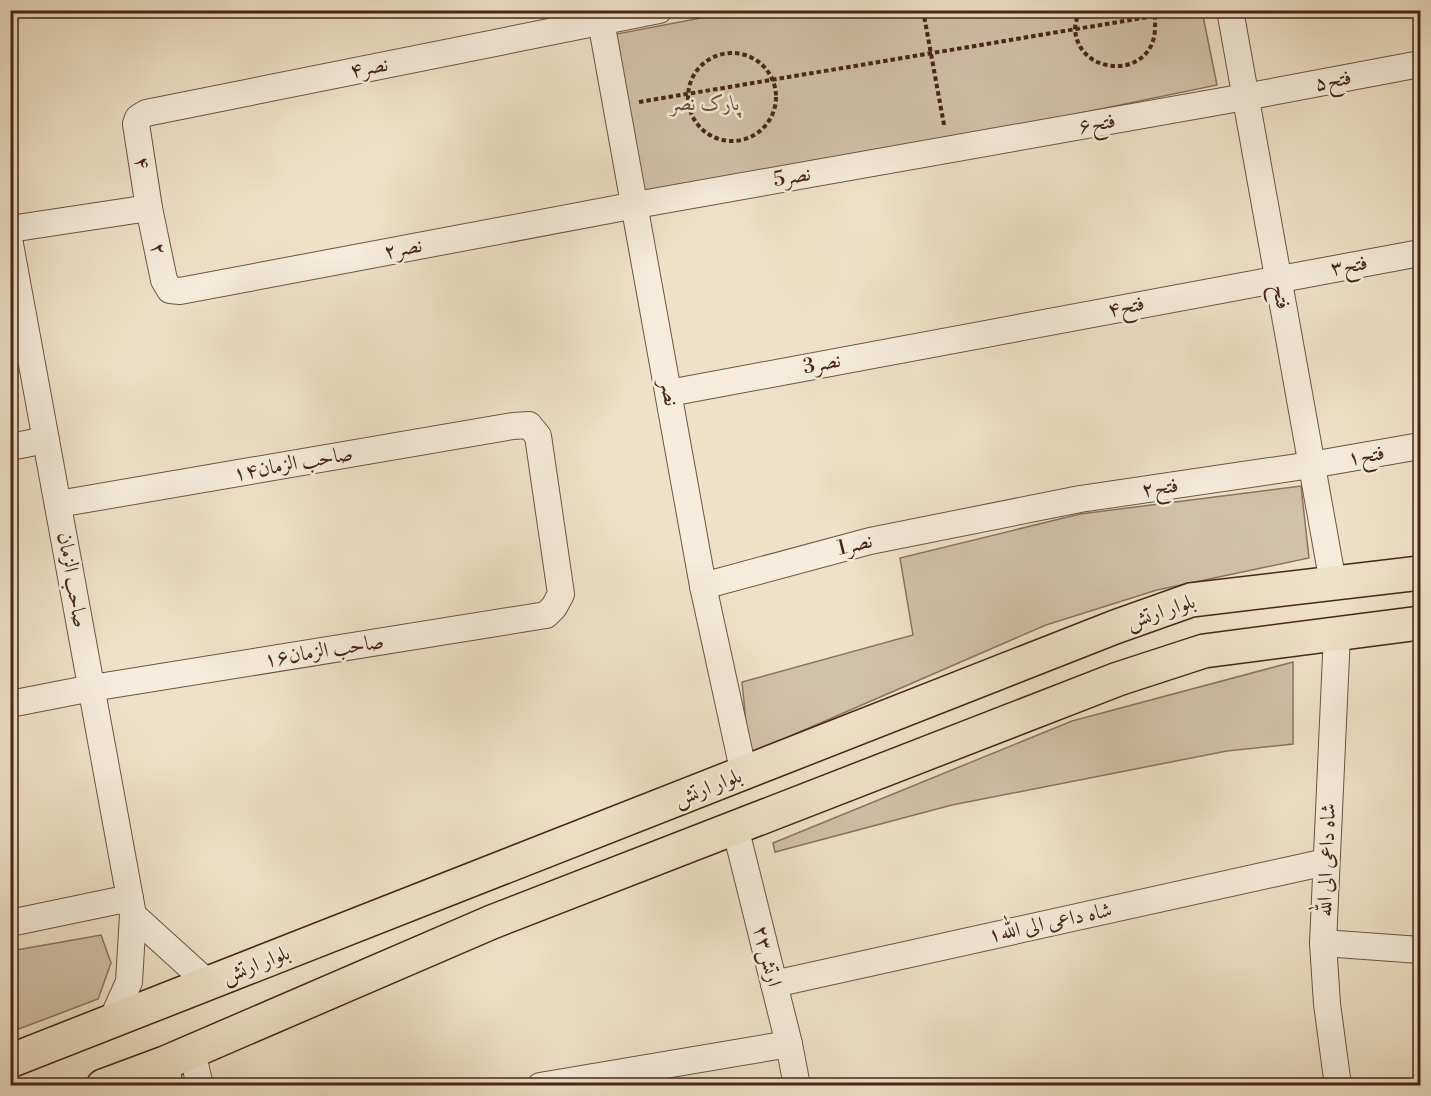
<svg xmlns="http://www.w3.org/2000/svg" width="1431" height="1096" viewBox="0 0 1431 1096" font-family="'Libre Bodoni',Amiri,serif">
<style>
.green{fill:#d2c1a9;stroke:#8c7360;stroke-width:1.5}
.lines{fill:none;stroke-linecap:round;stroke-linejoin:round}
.minor-casing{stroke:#715444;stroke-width:28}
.major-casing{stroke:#472518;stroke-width:36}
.path{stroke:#472518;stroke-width:4;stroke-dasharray:4.5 3;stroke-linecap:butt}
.minor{stroke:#f5ecdb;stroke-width:26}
.major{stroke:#efe1c7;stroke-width:33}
.labels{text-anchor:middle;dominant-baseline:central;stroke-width:5;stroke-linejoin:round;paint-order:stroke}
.street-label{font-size:21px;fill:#472518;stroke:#f5ecdb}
.park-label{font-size:21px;font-style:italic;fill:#6a4c3c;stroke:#f5ecdb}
</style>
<rect width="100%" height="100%" fill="#efe1c7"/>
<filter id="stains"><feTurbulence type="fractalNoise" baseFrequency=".00333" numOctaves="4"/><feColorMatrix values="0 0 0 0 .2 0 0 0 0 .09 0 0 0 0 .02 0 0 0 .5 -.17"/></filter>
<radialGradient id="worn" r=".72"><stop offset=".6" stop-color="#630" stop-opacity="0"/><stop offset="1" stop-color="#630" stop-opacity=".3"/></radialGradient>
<g class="green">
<polygon points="743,10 1202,11 1217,85 636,205 606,36"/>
<polygon points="1301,486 1309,558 1157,590 1046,625 749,754 742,682 913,635 900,558 1080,514"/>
<polygon points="1293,662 1293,744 1227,751 952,805 775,852 773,843 1072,721"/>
<polygon points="101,935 111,963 98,999 11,1032 11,951"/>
</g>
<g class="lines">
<g class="minor-casing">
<g id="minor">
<polyline points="599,10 703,586 744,774"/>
<polyline points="659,10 146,113 138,118 136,124 149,208 164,280 170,290 180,291 636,205 1245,97 1420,64"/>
<polyline points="1230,10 1333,583"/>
<polyline points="10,229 149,208"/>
<polyline points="10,244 133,915 129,982 111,1022"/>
<polyline points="669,393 1420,253"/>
<polyline points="10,447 46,440"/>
<polyline points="703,586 870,541 1080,499 1311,465 1420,446"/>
<polyline points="1337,634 1323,943 1327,1004 1338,1086"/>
<polyline points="10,704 92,688 546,615 554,607 561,594 538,436 529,425 513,426 58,504"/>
<polyline points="735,827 789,1044 797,1086"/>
<polyline points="133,915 209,984"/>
<polyline points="10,923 130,898"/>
<polyline points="1323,943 1420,950"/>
<polyline points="774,984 1326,862"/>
<polyline points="192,1051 200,1086"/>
<polyline points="165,1063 170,1086"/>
<polyline points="540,1086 789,1044"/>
</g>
</g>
<g class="major-casing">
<g id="major">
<polyline points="10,1061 1115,627 1191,600 1420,573"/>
<polyline points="103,1086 165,1063 492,922 1118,679 1204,651 1420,623"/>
</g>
</g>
<g class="path">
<polyline points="923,10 944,125"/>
<path d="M1079,10C1078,16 1075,23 1075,29C1078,77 1153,80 1155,29C1155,21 1156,17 1153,10"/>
<circle cx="732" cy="97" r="44"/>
<polyline points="639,102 1190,10"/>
</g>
<use href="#minor" class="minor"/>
<use href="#major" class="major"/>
</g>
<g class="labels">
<g class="street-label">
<text transform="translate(369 68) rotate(-11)">۴نصر</text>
<text transform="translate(1333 81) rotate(-11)">۵فتح</text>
<text transform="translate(1097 124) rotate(-10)">۶فتح</text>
<text transform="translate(142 163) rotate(81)">۴</text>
<text transform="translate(792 177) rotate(-10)">5نصر</text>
<text transform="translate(158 249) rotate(78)">۲</text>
<text transform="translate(403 249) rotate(-11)">نصر۲</text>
<text transform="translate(1349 266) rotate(-10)">۳فتح</text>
<text transform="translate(1281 297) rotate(80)">فتح</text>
<text transform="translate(1126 307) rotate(-11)">فتح۴</text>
<text transform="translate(822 364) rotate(-11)">3نصر</text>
<text transform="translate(669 393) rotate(80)">نصر</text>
<text transform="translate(1366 456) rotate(-10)">۱فتح</text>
<text transform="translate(293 464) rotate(-10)">صاحب الزمان۱۴</text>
<text transform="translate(1160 488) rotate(-8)">۲فتح</text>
<text transform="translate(855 545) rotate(-14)">1نصر</text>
<text transform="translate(72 580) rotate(80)">صاحب الزمان</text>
<text transform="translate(1161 612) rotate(-18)">بلوار ارتش</text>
<text transform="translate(324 651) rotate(-9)">صاحب الزمان۱۶</text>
<text transform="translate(708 788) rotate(-21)">بلوار ارتش</text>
<text transform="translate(1327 860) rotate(-88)">شاه داعی الی الله</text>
<text transform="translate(1050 923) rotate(-12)">شاه داعی الی الله۱</text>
<text transform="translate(767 956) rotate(76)">ارتش۲۳</text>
<text transform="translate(256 965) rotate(-21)">بلوار ارتش</text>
</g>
<g class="park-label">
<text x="705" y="104">پارک نصر</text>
</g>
</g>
<rect width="1431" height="1096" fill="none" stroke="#efe1c7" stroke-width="36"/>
<rect x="12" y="12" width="1407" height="1072" fill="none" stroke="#472518" stroke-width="3"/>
<rect x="18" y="18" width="1395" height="1060" fill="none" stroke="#472518" stroke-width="1.5"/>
<rect width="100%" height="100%" filter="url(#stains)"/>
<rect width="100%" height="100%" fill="url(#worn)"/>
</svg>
